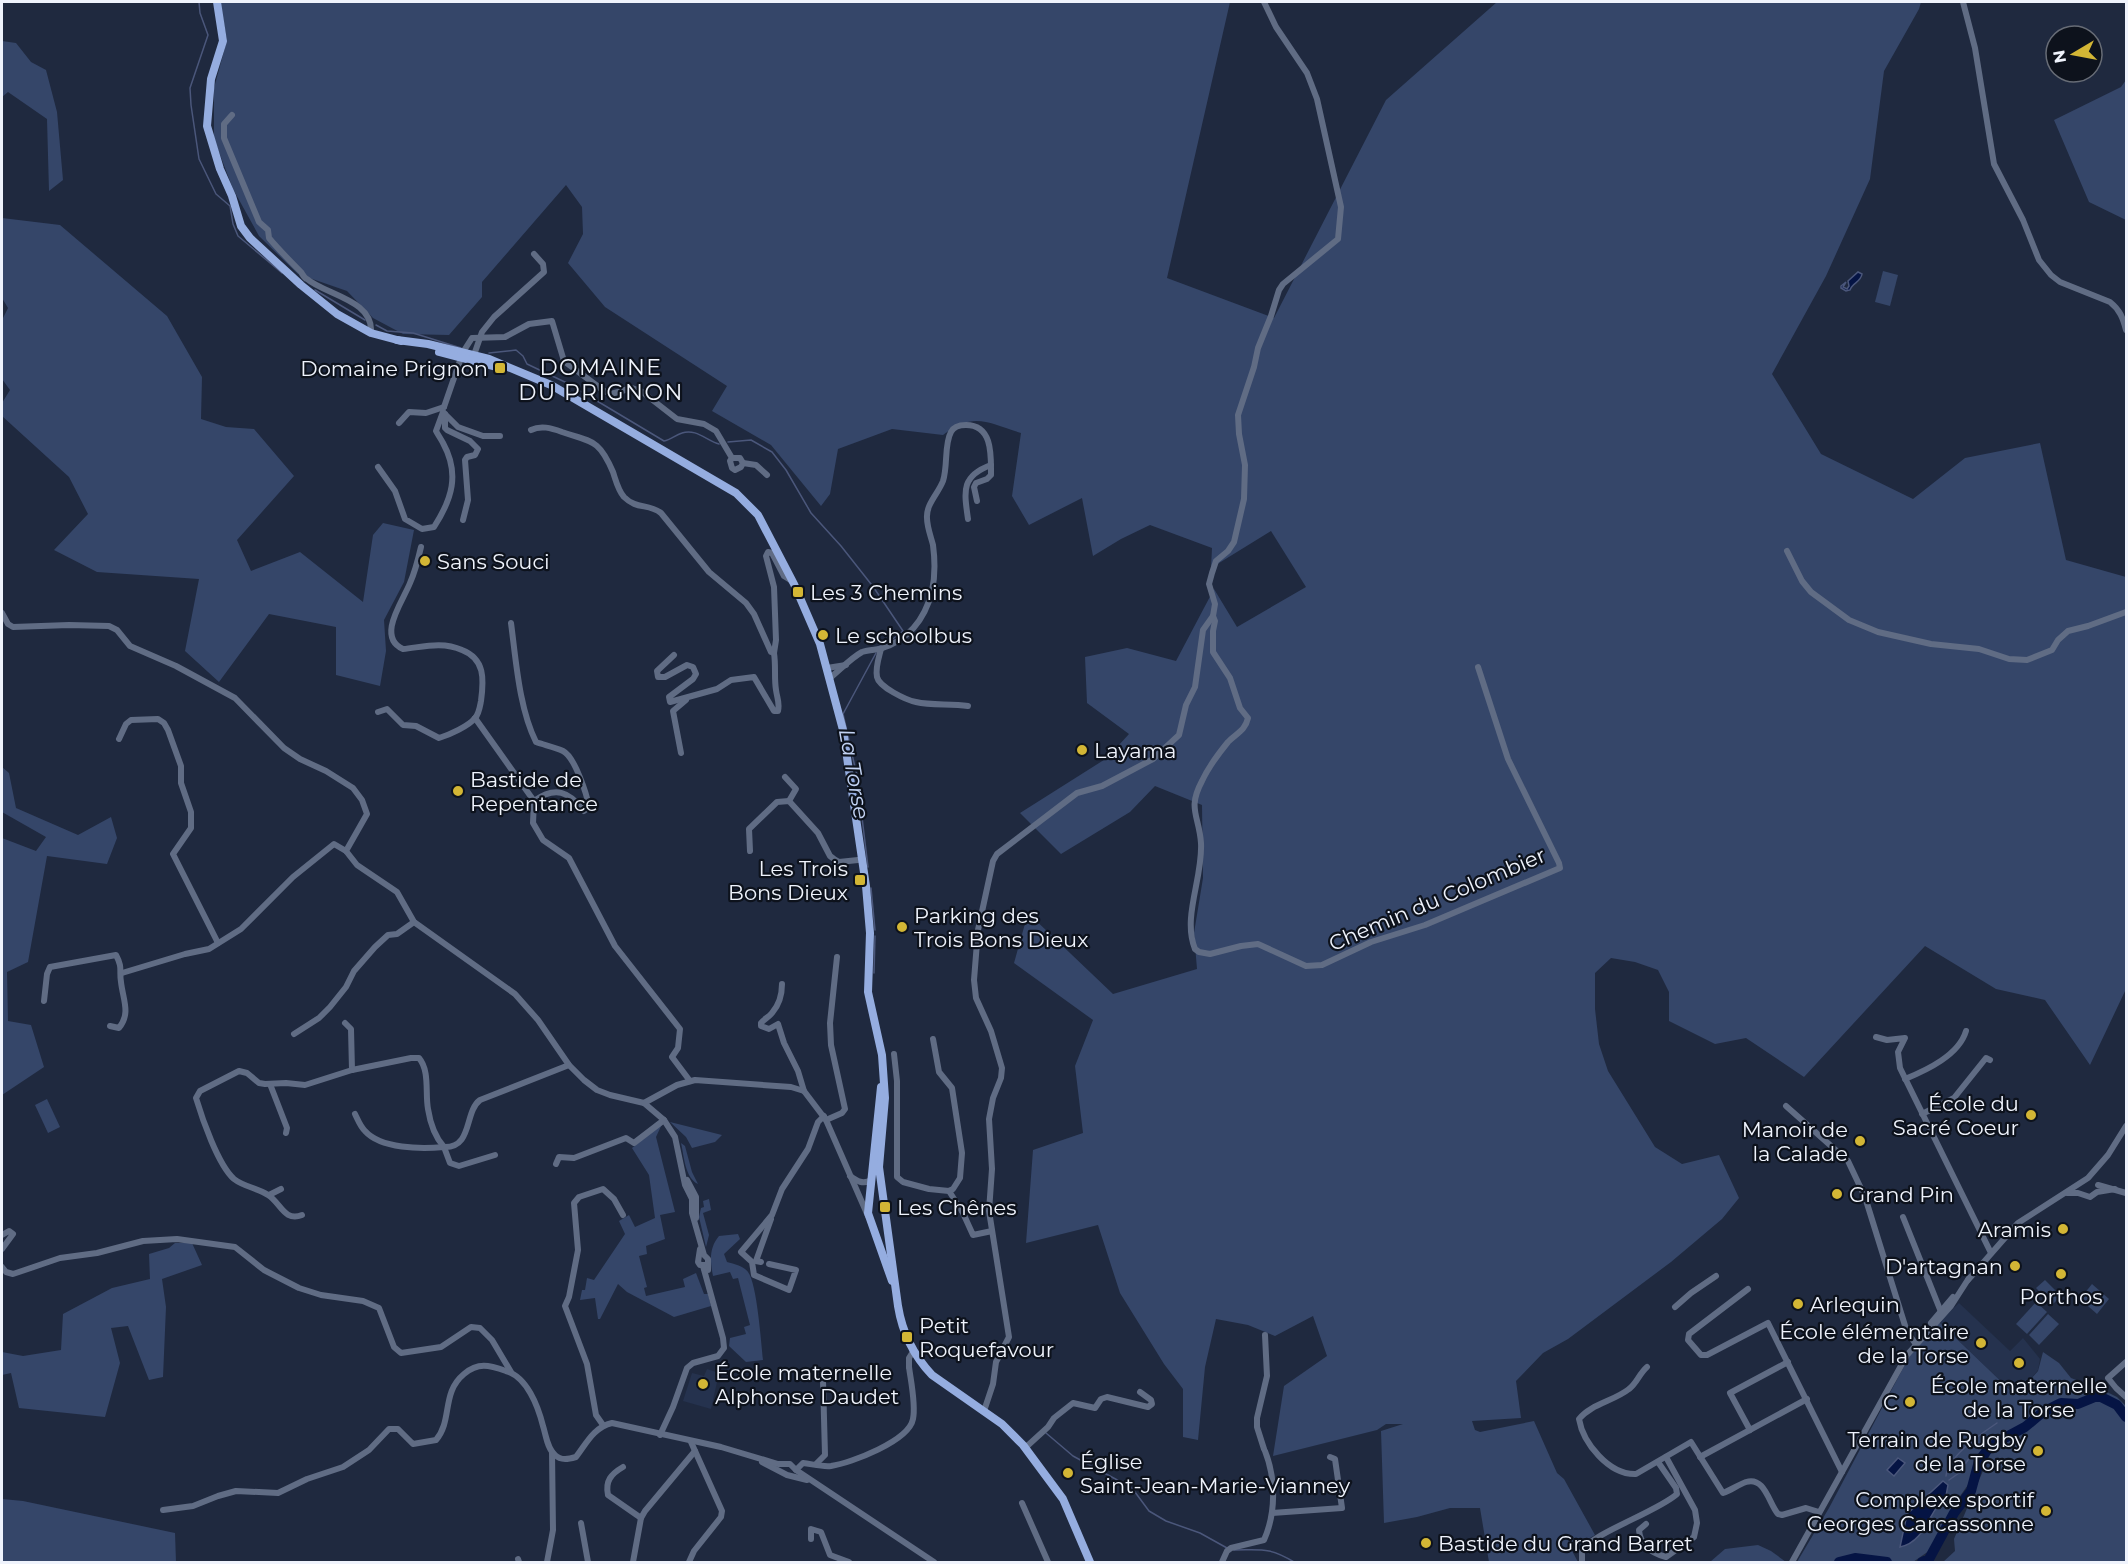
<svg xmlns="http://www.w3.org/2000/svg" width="2128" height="1564" viewBox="0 0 2128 1564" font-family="Montserrat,sans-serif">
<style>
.built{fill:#25324e}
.green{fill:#354669}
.water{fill:#051444;stroke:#4b577b;stroke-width:1.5}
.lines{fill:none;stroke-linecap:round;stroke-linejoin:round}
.stream{stroke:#4b577b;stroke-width:1.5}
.river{stroke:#051444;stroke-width:10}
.minor{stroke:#606c84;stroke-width:6}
.major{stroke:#95ade0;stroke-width:8}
.poi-dot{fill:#d3b635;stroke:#0d121c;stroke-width:2}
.labels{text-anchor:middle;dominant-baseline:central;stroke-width:4.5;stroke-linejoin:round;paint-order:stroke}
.poi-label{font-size:21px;fill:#eff3fc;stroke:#0d121c;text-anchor:start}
.street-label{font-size:21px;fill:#eff3fc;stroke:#0d121c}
.neighbourhood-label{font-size:22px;letter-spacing:1.5px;fill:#eff3fc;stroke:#0d121c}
.water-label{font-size:22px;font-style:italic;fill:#c2d2f2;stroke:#0d121c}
</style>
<rect width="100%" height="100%" fill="#1f293f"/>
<g class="built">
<polygon points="1959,1303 2010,1351 2023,1338 2040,1359 2038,1370 2029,1381 2010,1390 1939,1322"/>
<polygon points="707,1369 719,1373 711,1409 683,1401 692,1373 704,1376"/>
</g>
<g class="green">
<path d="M220,2H1230L1167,278L1274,318L1386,100L1497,2H1921L1919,9L1884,71L1870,179L1826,276L1772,374L1821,454L1913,499L1965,458L2040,443L2066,560L2126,577V989L2090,1065L2045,1000L1996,989L1925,946L1804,1077L1746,1038L1715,1044L1669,1021V992L1658,970L1635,962L1611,958L1595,973V1009L1599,1044L1608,1071L1655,1147L1682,1164L1719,1155L1739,1198L1722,1219L1671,1262L1568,1339L1543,1353L1516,1381L1521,1418L1472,1421L1475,1430L1480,1432L1534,1421L1557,1473L1564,1479L1595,1535L1571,1549L1578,1562H1489L1480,1508H1450L1417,1517L1384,1523L1381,1431L1403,1424H1386L1377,1430L1273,1456L1284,1386L1327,1356L1313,1316L1275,1336L1248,1325L1216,1319L1205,1367L1198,1440L1183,1437V1389L1164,1364L1120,1293L1098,1225L1026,1243L1033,1150L1083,1133L1075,1066L1093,1020L1014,963L1028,913L1113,994L1197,969L1194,933L1203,878L1202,805L1155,786L1130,812L1061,854L1020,813L1107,758L1129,734L1087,703L1085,657L1127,648L1176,661L1214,589L1237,627L1306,587L1271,531L1211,568L1212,548L1150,525L1121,539L1093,556L1082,498L1029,525L1012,496L1021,433C988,423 974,411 943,435L892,429L838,449L830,494L821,506L771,445L712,411L727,386L605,307L568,263L583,234L582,207L566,185L482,282V297L449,335L403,334L373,318L347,291L298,274L259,236L233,189L214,139V88L227,40Z"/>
<polygon points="2,41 16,43 31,62 46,70 57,112 63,180 49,191 47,119 8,92 2,97"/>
<polygon points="2126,80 2126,220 2089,202 2054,120 2121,87"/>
<polygon points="2,218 60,225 167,316 202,377 201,419 226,427 254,429 294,476 237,540 251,571 300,552 363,602 373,535 383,523 414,530 404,582 384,620 386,651 380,686 336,675 336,627 269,614 219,682 185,651 199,579 97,572 54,550 88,514 69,477 2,416 2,403 10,390 2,379 2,320 8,308 2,298"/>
<polygon points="1883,271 1898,275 1890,306 1875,302"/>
<polygon points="2,767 9,773 16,808 78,835 111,817 117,838 107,864 47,856 28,962 7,972 8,1021 31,1025 44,1067 2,1095 2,838 36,851 46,837 2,812"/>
<polygon points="47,1099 60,1127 48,1133 35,1105"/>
<polygon points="670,1122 722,1135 715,1142 692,1148 686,1137"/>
<polygon points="662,1124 656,1137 675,1212 660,1215 665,1239 646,1246 647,1254 639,1256 647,1287 644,1288 646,1296 685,1287 683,1279 696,1273 704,1294 708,1294 711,1306 674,1317 627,1292 618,1284 600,1319 598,1319 595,1298 580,1300 582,1290 585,1290 587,1278 594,1280 625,1234 619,1221 629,1215 635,1227 655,1218 649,1175 632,1148"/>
<path d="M681,1143L685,1146L692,1172L698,1184C685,1178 684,1156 681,1143Z"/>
<polygon points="709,1199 711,1210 703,1213 709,1235 706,1247 699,1217 701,1208 704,1207 703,1201"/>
<path d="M738,1234L740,1239L724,1254L727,1262C734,1264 744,1266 748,1272C757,1284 761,1342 763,1360L746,1362L729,1346L730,1338L746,1334L744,1327L750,1325L738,1278L733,1279L730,1272L713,1276C710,1261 709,1248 719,1236Z"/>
<polygon points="175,1243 192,1243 202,1265 162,1279 166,1307 163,1377 149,1380 128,1326 111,1328 120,1363 105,1417 19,1408 11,1373 2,1375 2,1352 23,1356 61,1350 63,1314 112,1288 150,1279 149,1254 169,1248"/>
<polygon points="2045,1280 2061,1296 2052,1305 2036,1288"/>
<polygon points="2092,1284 2109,1299 2097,1314 2080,1299"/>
<polygon points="2036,1302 2047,1312 2027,1334 2016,1324"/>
<polygon points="2048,1314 2059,1324 2039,1345 2029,1335"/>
<polygon points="1939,1322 2010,1390 2029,1381 2038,1371 2043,1352 2059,1363 2071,1378 2105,1391 2117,1397 2126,1406 2126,1562 1943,1562 1955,1551 1954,1539 1991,1452 1951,1509 1939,1544 1913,1562 1888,1562 1864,1557 1853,1562 1797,1562 1829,1508 1910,1355"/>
<polygon points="2,1499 23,1501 175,1533 176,1562 2,1562"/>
<polygon points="1758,1545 1771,1551 1786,1562 1710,1562 1725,1549"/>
</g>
<g class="water">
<path d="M1858,272L1862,274C1861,282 1852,283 1850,290L1846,291L1841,288V286L1846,282L1843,287L1847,289L1849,286L1848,281Z"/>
<polygon points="1898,1458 1905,1463 1894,1476 1887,1470"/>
<path d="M1943,1481L1948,1485L1946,1496C1929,1510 1926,1542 1900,1547L1907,1514Z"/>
</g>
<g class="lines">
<g class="stream">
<polyline points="199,2 200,13 208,35 190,88 191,105 199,159 216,194 230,206 233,224 238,236 282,273"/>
<polyline points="315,290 365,320"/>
<polyline points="376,325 387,331 413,333 461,348"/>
<path d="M489,353L516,350L523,356L527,364L567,383L664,441C671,440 675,435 682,433C696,428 707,441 719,444"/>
<polyline points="728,442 751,440 772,452 786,470 811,513 841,546 871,584"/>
<polyline points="874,588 903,631 889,642 878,647"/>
<polyline points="868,867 857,776 843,714 876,653"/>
<polyline points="871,888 875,930"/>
<polyline points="874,973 875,936"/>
<polyline points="1046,1433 1073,1456 1132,1488 1149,1511 1166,1521 1200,1533 1227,1548"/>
<path d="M1946,1476C1947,1457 1982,1433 1997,1423"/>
<polyline points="1949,1480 1959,1473 1970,1457"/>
<path d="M1234,1550C1262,1550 1269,1547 1294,1562"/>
</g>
<g class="river">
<polyline points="1839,1562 1855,1558 1887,1562"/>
<polyline points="1922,1562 1929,1559 1954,1513 1971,1491 1979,1461 1988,1449 1999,1441 2025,1427 2043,1412 2061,1403 2078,1404 2095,1397 2101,1397 2117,1405 2126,1417"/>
</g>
<g class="minor">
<path d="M1963,2L1975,48L1994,164L2023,220L2039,260L2051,275L2060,282L2110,302C2120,310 2123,318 2126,330"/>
<path d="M232,115L224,124V138L259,222L268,230L269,238C279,250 290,261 301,272C303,275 304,278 307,279C326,295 374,300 371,333"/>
<polyline points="471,356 474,355 482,332 494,317 544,272 543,264 534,254"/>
<polyline points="444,407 463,352 472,338 505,337 529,324 552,321 564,361 604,391 611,394 632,388 641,391 677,419 704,424 716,431 732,458 730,461 732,468 735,470 741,467 743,463 740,458 732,458"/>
<polyline points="444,413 458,427 483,436 500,436"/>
<polyline points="445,414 445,428 447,430 470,441 478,449 475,455 467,457 465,460 468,500 463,520"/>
<polyline points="399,423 409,412 426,413 444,407"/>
<path d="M531,430C541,425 551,428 562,432C592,442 599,439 613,472C616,481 618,490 624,497C637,510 648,503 661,513L709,572L746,603L754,614L771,652L774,653L776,640L774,587L766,556L768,552L772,553L784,576L792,581"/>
<polyline points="743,463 756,465 767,475"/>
<path d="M378,467L395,491L405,519L422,529L434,527C452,499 460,474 443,443C441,439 438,435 436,431L443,412"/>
<path d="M968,519C964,491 961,476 991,465"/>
<polyline points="1787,551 1802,581 1811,592 1849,620 1878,632 1931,644 1979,649 2009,659 2027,660 2052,650 2058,640 2068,631 2088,626 2126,612"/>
<polyline points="2,613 8,624 13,627 69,625 109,626 117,630 130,646 176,666 235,698 284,748 300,759 326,771 353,788 362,800 367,814 346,851 357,865 397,892 414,922 515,994 538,1020 569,1065 584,1080 597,1090 610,1095 644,1103 677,1085 695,1080 791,1087 804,1091 826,1120 868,1216"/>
<path d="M1213,616L1215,621L1213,631V652L1230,678L1240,708L1248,718C1245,731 1237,733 1228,742C1219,753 1208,768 1202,781C1187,809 1199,815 1201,843C1203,878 1182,917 1195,949L1199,952L1210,954L1241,946L1258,944L1306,966L1322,965L1371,942L1425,925L1560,868L1559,863L1508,759L1478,667"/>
<path d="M511,623C516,660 519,708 536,742C544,745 555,747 563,751C575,757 587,795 589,807L584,811C569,791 555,786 534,801L533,823L543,840L569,858L615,946L680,1029L678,1048L672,1057L690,1081"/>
<path d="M881,649C879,657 875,668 877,677C879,687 906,700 916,702C932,706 951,703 968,706"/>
<path d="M674,655L657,671L658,677H665L687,665L693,667L696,674L693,679L669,697L670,702L717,689L731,680L754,677L774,711H778C780,703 777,698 776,690C774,678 776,666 774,653"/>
<polyline points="827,668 846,665"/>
<path d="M830,678C840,670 851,658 862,652C868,650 874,650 880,649C909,640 925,619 932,591C935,577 935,560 933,545C931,537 927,527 927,518C926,504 938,494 943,481C948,466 944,444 951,432C954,426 960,425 966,425C993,425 991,456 991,475L987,479L976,483L974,487L977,501"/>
<path d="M378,712L387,709L403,725L416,726L439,738C449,735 469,726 475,718C479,714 480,706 481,701C484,679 485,659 462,650C442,641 423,647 403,649C376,637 403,601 410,583C415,572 418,560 421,547"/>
<polyline points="475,718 534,801"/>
<polyline points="119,739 126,724 131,720 158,719 164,723 168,730 181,766 181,783 191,812 191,828 173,854 218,943"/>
<polyline points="681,753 673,711 686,700"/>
<polyline points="785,777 796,789 789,801"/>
<polyline points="750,851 749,829 777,802 789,801 818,833 830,856 834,859 839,862 858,860"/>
<polyline points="122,973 185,954 209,949 241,929 293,877 334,844 346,851"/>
<path d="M782,984C782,994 779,1005 772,1013C769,1017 764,1019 761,1023V1026L769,1029L778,1024L784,1043L798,1071L804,1091"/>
<path d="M44,1001L47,974L50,967L116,955C123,968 119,970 121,982C123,1000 131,1013 119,1028L110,1026"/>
<polyline points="345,1023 351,1029 352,1070"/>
<polyline points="294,1034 319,1018 330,1007 346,987 354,971 375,947 388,935 397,934 414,922"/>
<polyline points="1876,1037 1887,1040 1905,1038 1898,1052 1900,1068 1991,1253"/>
<polyline points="894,1054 897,1081 897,1177 903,1182 929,1189 949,1191 953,1189 960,1178 962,1153 952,1088 939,1072 933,1039"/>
<path d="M1905,1079C1927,1070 1959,1055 1966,1031"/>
<polyline points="270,1084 287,1128 286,1133"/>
<polyline points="644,1103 664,1120 675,1137 685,1185 692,1199 692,1213 704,1255 708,1259 708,1270"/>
<polyline points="1786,1106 1848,1161 1865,1197 1907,1332 1915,1343"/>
<path d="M355,1114C358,1120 360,1126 365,1131C381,1149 421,1149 444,1147L450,1163L459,1166L495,1155"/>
<polyline points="1922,1114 1954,1098 1986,1058 1990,1060"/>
<polyline points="826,1120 842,1113 845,1109 831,1045 830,1023 837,957"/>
<polyline points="556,1164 559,1157 574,1158 626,1138 634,1143 664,1120"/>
<path d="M850,1176C857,1181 863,1185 871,1180"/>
<polyline points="687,1180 696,1197 696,1218"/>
<polyline points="2098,1185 2126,1193"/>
<polyline points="949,1191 963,1213 973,1235 992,1231"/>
<polyline points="2067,1193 2078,1193 2090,1197 2097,1192 2115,1189"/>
<polyline points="269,1195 281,1189"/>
<path d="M302,1215C284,1222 281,1203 268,1195C258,1188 244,1187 234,1179C218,1165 202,1118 196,1098L200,1091L239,1071L247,1073L259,1083L265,1084L286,1083L305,1085L352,1070L411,1058H419C430,1071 425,1093 428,1109C430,1122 435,1137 444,1147C473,1148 464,1112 480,1100L569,1065"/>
<polyline points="1903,1217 1941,1312"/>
<polyline points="2,1235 9,1231 13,1234 2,1249"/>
<polyline points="700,1249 698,1262 700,1265 705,1265"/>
<polyline points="761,1262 756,1261 771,1219"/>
<polyline points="769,1264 796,1270 789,1290 754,1275 752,1262 741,1252 772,1215 782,1189 808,1149 818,1122 824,1116"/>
<polyline points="2,1267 6,1272 13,1274 60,1258 97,1253 143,1241 177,1239 235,1247 264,1270 299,1288 321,1295 363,1301 379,1308 394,1347 401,1353 441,1347 471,1327 480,1328 492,1340 511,1372"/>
<polyline points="1968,1280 2018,1223 2088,1178 2108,1155 2126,1126"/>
<polyline points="1748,1289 1689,1334 1688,1340 1701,1355 1707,1355 1768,1323 1842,1472"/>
<polyline points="1675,1307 1691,1293 1716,1276"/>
<polyline points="1931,1323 1953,1297"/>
<polyline points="2126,1362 2108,1378 2116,1388 2126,1397"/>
<polyline points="909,1367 909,1358 914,1350"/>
<path d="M1647,1367C1639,1374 1637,1383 1629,1389C1614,1401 1591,1404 1579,1419C1583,1443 1609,1475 1636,1474L1691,1442L1723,1493C1731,1490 1738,1485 1746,1482C1765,1476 1769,1504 1778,1514L1782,1515L1806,1508L1819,1512"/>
<polyline points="984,1411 993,1384 996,1362 1009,1337 989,1211 992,1169 989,1119 993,1098 1001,1078 1002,1068 991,1031 976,998 974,980 978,930 993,861 997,854 1077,793 1102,786 1153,759 1179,735 1186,705 1195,687 1203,630 1213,616 1215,604 1209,584 1212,573 1216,561 1228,551 1234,542 1244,499 1245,465 1239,434 1238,415 1254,367 1258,348 1271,316 1279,290 1283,284 1338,239 1341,207 1317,99 1307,73 1276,27 1264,2"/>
<polyline points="603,1425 596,1415 587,1364 565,1306 569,1297 578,1250 574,1203 579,1197 603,1189 614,1199 623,1215"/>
<polyline points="1750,1430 1730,1393 1788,1362"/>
<polyline points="660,1435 673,1407 687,1368 693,1363 718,1356 724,1348 723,1338 703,1266"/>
<polyline points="1025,1448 1048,1427 1054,1418 1073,1403 1095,1408 1101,1399 1107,1397 1148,1407 1152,1404 1151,1400 1140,1392"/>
<polyline points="1264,1449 1257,1427 1257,1418 1267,1376 1265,1335"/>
<polyline points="1700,1457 1807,1399"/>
<polyline points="762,1462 787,1475 807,1480"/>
<polyline points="816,1464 825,1455 823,1381 830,1374"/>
<path d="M623,1467C611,1474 605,1481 608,1495L641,1518"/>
<path d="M796,1470L803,1463C812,1464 822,1467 831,1466C851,1463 909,1441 913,1419C916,1405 911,1382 909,1367"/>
<polyline points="1022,1503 1048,1562"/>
<path d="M163,1510L193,1506L218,1496L236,1491L278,1493L307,1479L343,1467L369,1450L389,1429H398L413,1444L436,1440C453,1420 441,1393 464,1374C478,1362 489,1365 506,1371C527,1377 538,1406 543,1426C546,1435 547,1448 555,1455C561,1461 569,1459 576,1457C586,1444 594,1427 612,1423L721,1447L778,1464H790L796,1470L934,1562"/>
<polyline points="1272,1513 1342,1508 1335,1459 1330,1457"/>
<polyline points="581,1523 588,1562"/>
<path d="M1646,1524L1639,1530C1640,1545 1651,1553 1666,1557L1694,1537L1697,1523L1695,1510L1666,1457"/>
<polyline points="811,1539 811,1529 821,1532 830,1555 849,1562"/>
<polyline points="518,1559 519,1562"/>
<polyline points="547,1562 553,1530 552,1452"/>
<polyline points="633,1562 641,1518 645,1511 695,1451"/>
<polyline points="689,1562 694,1551 721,1517 722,1511 691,1442"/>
<path d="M1222,1562L1227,1551L1231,1548L1264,1540C1276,1513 1276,1479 1265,1451"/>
<path d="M1582,1562V1551C1592,1533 1657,1512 1677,1494L1676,1488L1658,1462"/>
<polyline points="1792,1562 1907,1355 1951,1306 1969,1278"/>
</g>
<g class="major">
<polyline points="217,2 223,41 211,79 207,126 220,169 232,196 241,226 250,238 301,285 337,314 371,333 401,341"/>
<path d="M397,340L428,344L489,359L551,385L736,493L758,515L794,584L820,644L843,730L866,886L870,933L868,992L882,1055L885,1098L879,1167L898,1306C902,1331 914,1356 932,1375L1002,1424L1023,1445L1063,1499L1090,1562"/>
<polyline points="439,352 500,368"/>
<polyline points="881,1087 868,1213 892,1281"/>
</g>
</g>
<g class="poi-dot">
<rect x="494" y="362" width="12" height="12" rx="3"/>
<circle cx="425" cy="561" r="6"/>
<rect x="792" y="586" width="12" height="12" rx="3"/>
<circle cx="823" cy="635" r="6"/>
<circle cx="1082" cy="750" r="6"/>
<circle cx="458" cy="791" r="6"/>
<rect x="854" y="874" width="12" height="12" rx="3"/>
<circle cx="902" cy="927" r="6"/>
<circle cx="2031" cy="1115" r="6"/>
<circle cx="1860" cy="1141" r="6"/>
<circle cx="1837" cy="1194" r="6"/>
<rect x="879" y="1201" width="12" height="12" rx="3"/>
<circle cx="2063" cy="1229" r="6"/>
<circle cx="2015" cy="1266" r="6"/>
<circle cx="2061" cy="1274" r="6"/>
<circle cx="1798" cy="1304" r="6"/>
<rect x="901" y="1331" width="12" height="12" rx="3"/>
<circle cx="1981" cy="1343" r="6"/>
<circle cx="2019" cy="1363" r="6"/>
<circle cx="703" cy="1384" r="6"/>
<circle cx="1910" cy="1402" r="6"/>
<circle cx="2038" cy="1451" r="6"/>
<circle cx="1068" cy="1473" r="6"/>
<circle cx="2046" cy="1511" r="6"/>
<circle cx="1426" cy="1543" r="6"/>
</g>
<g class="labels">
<g class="poi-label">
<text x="488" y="368" text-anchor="end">Domaine Prignon</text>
<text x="437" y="561">Sans Souci</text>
<text x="810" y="592">Les 3 Chemins</text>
<text x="835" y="635">Le schoolbus</text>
<text x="1094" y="750">Layama</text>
<text x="470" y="779">Bastide de<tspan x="470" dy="24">Repentance</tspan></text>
<text x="848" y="868" text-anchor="end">Les Trois<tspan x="848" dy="24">Bons Dieux</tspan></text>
<text x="914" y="915">Parking des<tspan x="914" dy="24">Trois Bons Dieux</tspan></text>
<text x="2019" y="1103" text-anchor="end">École du<tspan x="2019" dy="24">Sacré Coeur</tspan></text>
<text x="1848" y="1129" text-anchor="end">Manoir de<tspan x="1848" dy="24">la Calade</tspan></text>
<text x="1849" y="1194">Grand Pin</text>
<text x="897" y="1207">Les Chênes</text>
<text x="2051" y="1229" text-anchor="end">Aramis</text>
<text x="2003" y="1266" text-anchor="end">D'artagnan</text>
<text x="2061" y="1296" text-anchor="middle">Porthos</text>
<text x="1810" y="1304">Arlequin</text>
<text x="919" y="1325">Petit<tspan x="919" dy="24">Roquefavour</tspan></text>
<text x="1969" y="1331" text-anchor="end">École élémentaire<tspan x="1969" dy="24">de la Torse</tspan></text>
<text x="715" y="1372">École maternelle<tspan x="715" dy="24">Alphonse Daudet</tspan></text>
<text x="2019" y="1385" text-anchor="middle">École maternelle<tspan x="2019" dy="24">de la Torse</tspan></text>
<text x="1898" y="1402" text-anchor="end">C</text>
<text x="2026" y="1439" text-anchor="end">Terrain de Rugby<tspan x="2026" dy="24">de la Torse</tspan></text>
<text x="1080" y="1461">Église<tspan x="1080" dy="24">Saint-Jean-Marie-Vianney</tspan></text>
<text x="2034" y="1499" text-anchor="end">Complexe sportif<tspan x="2034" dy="24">Georges Carcassonne</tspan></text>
<text x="1438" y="1543">Bastide du Grand Barret</text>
</g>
<g class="street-label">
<text transform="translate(1437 899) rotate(-23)">Chemin du Colombier</text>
</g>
<g class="neighbourhood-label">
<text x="601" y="367">DOMAINE<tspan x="601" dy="25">DU PRIGNON</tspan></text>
</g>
<g class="water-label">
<text transform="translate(854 774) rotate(80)">La Torse</text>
</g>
</g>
<rect width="2128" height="1564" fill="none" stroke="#eff3fc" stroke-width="6"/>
<g transform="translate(2074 54) rotate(260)"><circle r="28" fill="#0d121c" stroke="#676c76" stroke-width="1.5"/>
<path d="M0-4.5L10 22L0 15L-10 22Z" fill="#d3b635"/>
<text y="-9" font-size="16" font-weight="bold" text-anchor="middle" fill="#eff3fc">N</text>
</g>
</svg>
